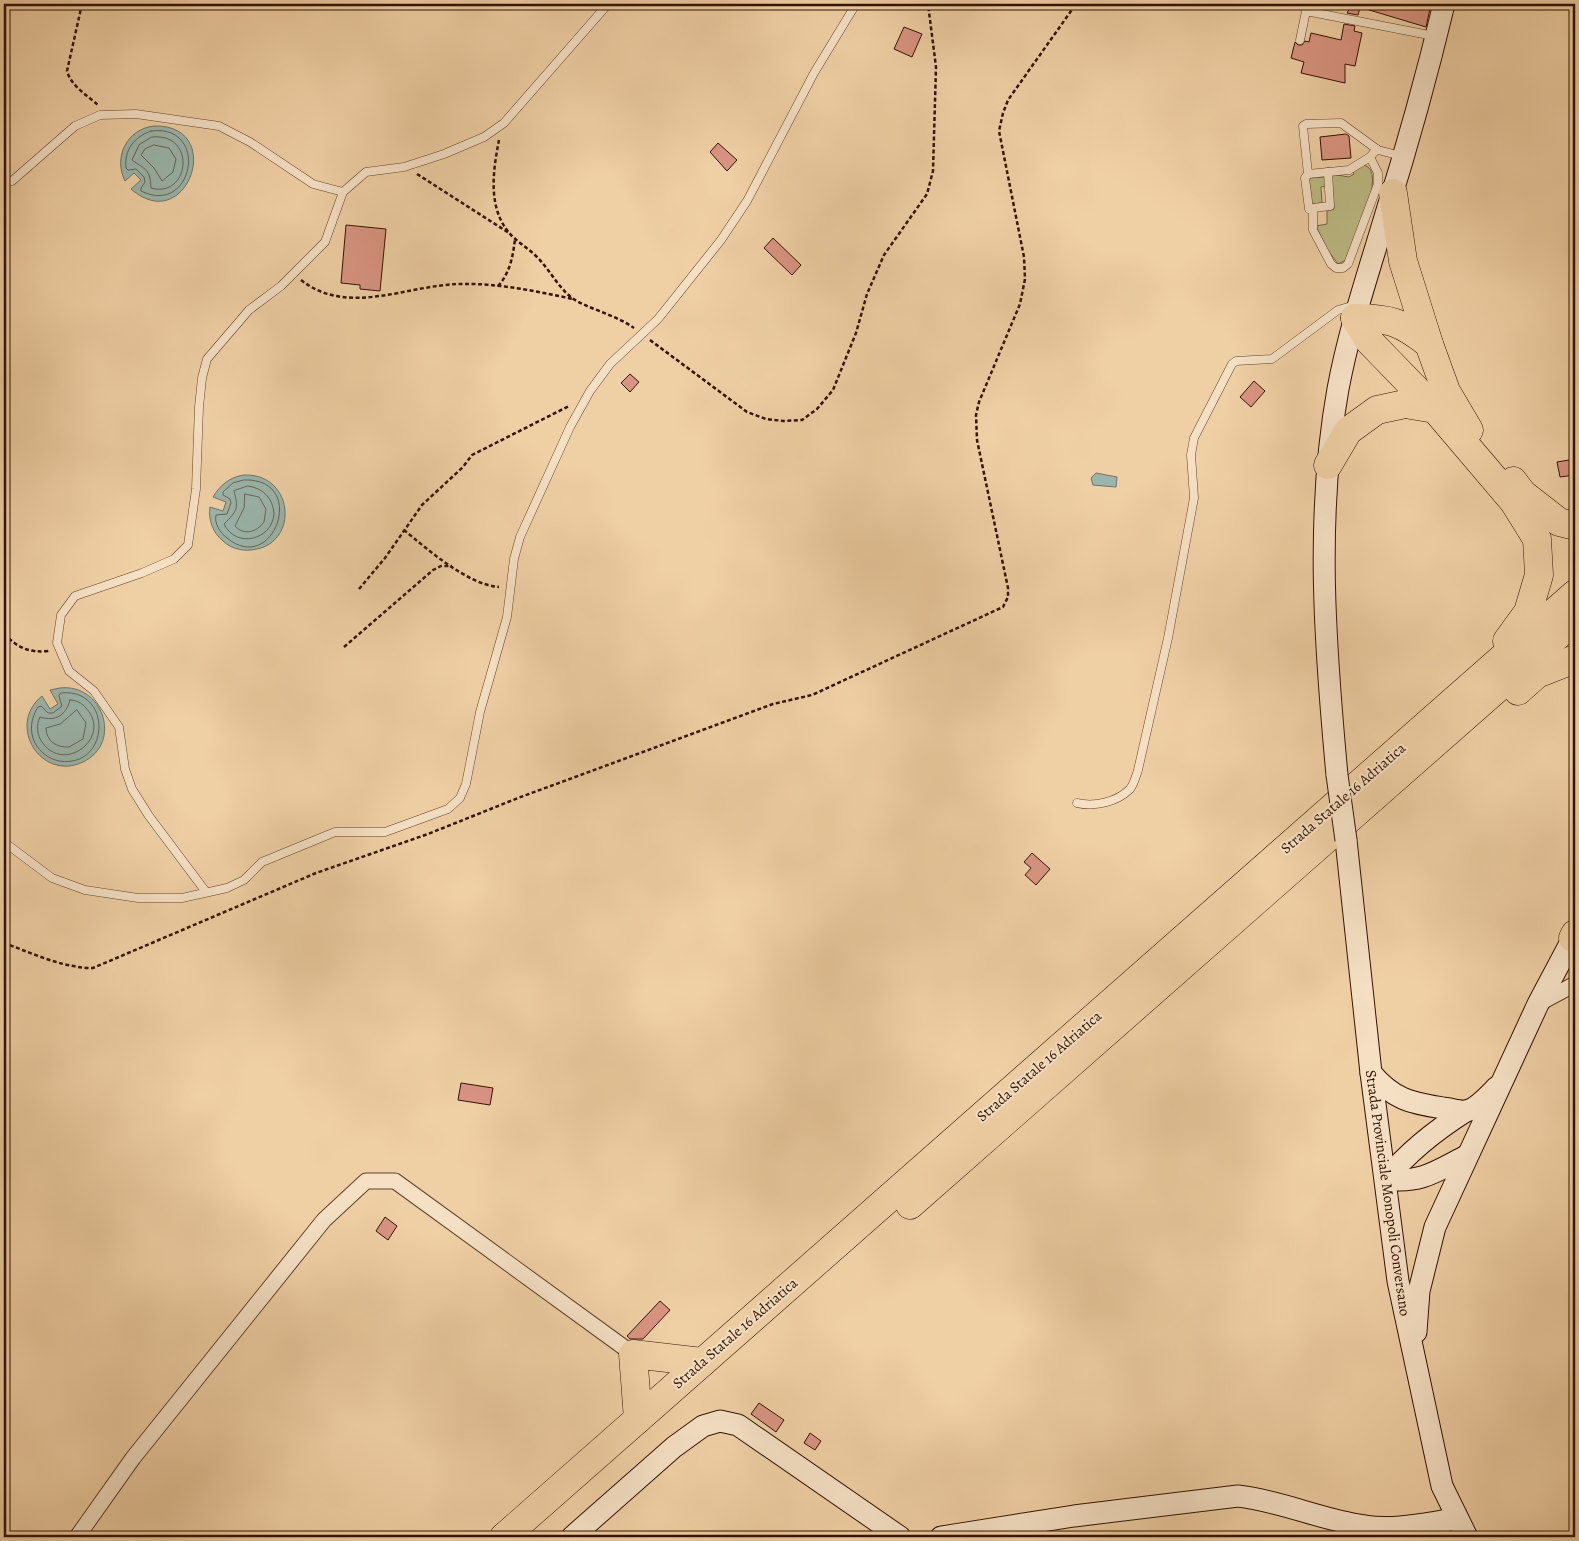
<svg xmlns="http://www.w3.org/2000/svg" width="1579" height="1541" viewBox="0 0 1579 1541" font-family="Alegreya,serif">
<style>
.green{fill:#bcba83;stroke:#776642}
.water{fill:#9ab5ab;stroke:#707467}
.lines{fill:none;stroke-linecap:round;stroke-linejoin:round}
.shore{stroke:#666456;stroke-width:1}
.building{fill:#d99481;stroke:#321300}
.lane-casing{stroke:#614229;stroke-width:9}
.street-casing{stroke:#614229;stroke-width:17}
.secondary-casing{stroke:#321300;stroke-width:23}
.highway-casing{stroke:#321300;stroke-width:29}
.path{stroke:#321300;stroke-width:2.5;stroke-dasharray:4 2.5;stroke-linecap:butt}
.lane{stroke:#f5e0c4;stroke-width:8}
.street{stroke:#f5e0c4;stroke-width:15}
.secondary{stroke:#f5e0c4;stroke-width:21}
.highway{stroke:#efcfa4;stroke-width:28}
.secondary-bridge-casing{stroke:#321300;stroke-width:23;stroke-linecap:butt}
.secondary-bridge{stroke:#f5e0c4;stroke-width:21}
.labels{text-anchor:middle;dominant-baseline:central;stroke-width:4;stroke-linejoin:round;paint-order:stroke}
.street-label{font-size:15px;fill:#321300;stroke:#f5e0c4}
</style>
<rect width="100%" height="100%" fill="#efcfa4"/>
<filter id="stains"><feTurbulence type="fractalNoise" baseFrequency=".004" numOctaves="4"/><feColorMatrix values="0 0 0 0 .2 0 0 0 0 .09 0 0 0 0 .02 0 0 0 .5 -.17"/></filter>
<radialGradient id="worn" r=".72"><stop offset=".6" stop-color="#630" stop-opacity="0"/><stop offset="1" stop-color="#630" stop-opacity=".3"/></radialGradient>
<g class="green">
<path d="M1364,165C1389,171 1352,245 1346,260L1338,264L1327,249L1316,226L1327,224V211L1334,209L1331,176L1337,175L1349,177L1354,174L1353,171Z"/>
<polygon points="1326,177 1327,186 1321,187 1322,203 1311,204 1309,178"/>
</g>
<g class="water">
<path d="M154,126C227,124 187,238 131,189L141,180L134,173L125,181C113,157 127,129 154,126Z"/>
<polygon points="1096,473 1117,477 1116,487 1093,485 1091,478"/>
<path d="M244,475C295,473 300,546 251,550C241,551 230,548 223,541C213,533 208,520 210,507L223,511L226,502L213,497C220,485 230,477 244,475Z"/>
<path d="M60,688C103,683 123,743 83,762C41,782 6,725 42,696L50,709L58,704L50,690Z"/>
</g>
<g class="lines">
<g class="shore">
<path d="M151,131C210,123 194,217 141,191V188L145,182L144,177L136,169L128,170L126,168C124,150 134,137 151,131Z"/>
<path d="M152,137C197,132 190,199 151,188C150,169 146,170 132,160L139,145Z"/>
<polygon points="154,145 169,148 176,159 173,172 162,181 154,168 141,155 145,149"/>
<path d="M244,480C309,477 274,577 227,538C220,533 214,523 216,515L227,514L231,503L230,499L223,495V492L233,483Z"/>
<path d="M248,486C263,488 273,498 274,514C272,540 236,549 224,524C237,511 239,509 234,491Z"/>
<path d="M245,494L259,497L266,509L264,522C257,532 244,536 235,526L244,508Z"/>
<path d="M61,693C113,687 111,769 59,761C49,759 40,752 35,743C29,731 31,718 38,707L41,706L48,713H53L62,706L59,696Z"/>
<path d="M70,700C76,700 82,703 86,708C113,737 64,775 42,742C37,735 36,725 40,717C56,722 66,715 70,700Z"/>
<path d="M77,710L86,723L83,739L69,747C57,748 46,741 46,728L60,724Z"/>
</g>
</g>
<g class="building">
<polygon points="1352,4 1361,4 1358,15 1347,13"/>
<polygon points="1366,4 1431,4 1426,27 1366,9"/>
<polygon points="1344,24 1355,26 1354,31 1362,33 1355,66 1345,64 1345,83 1301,73 1304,62 1291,58 1295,42 1298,45 1302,45 1305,41 1309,42 1311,33 1341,40"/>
<polygon points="904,27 922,34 912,57 894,49"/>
<polygon points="1346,134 1349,136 1351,158 1322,160 1320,137"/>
<polygon points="718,143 737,160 727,171 710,152"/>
<polygon points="346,225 386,229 380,291 360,289 360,285 341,283"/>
<polygon points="773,238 801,265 792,275 764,248"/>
<polygon points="630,374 639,382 630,392 621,383"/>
<polygon points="1254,381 1265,391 1251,407 1240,397"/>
<polygon points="1575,459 1575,475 1560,477 1557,462"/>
<polygon points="1032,853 1050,869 1036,885 1025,875 1031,868 1024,862"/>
<polygon points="461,1083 493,1088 490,1105 458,1100"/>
<polygon points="385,1217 397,1226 388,1240 376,1231"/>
<polygon points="660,1301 670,1310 643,1339 630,1339 627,1336"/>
<polygon points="759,1403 784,1420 776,1432 751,1414"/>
<polygon points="810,1433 821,1441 815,1450 804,1443"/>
</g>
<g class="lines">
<g class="lane-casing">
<g id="lane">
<polyline points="1346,5 1346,4"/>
<polyline points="1300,40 1306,11 1434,36"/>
<polyline points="1377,149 1370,157 1378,173 1378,184 1348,264 1343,268 1336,268 1331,264 1313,230 1313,208 1309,209 1305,178 1308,174 1303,126 1306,124 1341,123 1378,150 1401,156"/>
<polyline points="1308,174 1349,170 1370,157"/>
<polyline points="4,182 12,181 75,126 100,115 136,114 219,126 250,142 313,184 343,192"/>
<polyline points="1313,208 1330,206 1328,172"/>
<path d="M1077,803C1095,807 1117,802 1130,789C1134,784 1136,776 1138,770L1168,638L1194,498L1191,455L1194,438L1232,364L1236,361L1272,359L1338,310L1355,305"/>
<polyline points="4,842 52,878 85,890 138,898 182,898 227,888 244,880 262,862 335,832 385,832 448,809 460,798 466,784 480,712 507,617 514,559 520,537 570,427 590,391 610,364 658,319 721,240 747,201 814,73 856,4"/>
<polyline points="206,892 149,816 132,789 125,769 119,727 94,691 69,671 57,643 61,615 75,596 142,573 174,559 188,545 196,489 199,407 202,378 207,359 249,310 281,286 325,242 343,192 366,172 404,167 444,154 484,137 504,123 608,4"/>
</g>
</g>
<g class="street-casing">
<g id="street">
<polyline points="1538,1004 1575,984"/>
<polyline points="77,1537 133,1458 324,1220 366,1181 395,1181 633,1354"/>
</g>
</g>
<g class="secondary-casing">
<g id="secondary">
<path d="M1337,775C1325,646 1315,517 1338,389C1349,330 1368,274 1385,217C1407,147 1427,75 1444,4"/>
<polyline points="1346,840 1371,1073 1398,1281 1442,1486 1467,1537"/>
<path d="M1371,1073C1393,1099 1410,1103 1443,1108C1449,1108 1459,1112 1466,1111C1477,1109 1489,1095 1497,1087"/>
<path d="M1386,1179C1408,1152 1436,1130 1466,1111"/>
<path d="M1386,1179C1420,1184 1437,1171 1466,1156"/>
<polyline points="1416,1332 1419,1291 1435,1227 1538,1004 1573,938"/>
<polyline points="572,1537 674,1447 703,1426 720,1421 738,1425 900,1537"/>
<path d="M941,1537L1074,1516L1238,1496C1282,1501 1321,1520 1365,1526C1395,1531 1427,1523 1457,1519"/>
</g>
</g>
<g class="highway-casing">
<g id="highway">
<polyline points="1393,193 1403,261 1429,344 1446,391 1469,430"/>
<polyline points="1355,318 1370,342 1435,409"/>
<path d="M1355,318C1390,318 1401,322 1429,344"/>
<polyline points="1328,465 1348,431 1377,410 1405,404 1435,409 1514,502 1537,539 1539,575 1528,612 1507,641"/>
<polyline points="1513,481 1523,494 1559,522 1575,526"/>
<polyline points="1518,691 1537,674 1575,659"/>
<polyline points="1573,938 1575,934"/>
<polyline points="910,1205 1575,620"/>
<polyline points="638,1419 633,1354 702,1362"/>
<polyline points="504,1537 1575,594"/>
</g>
</g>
<g class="path">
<path d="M82,4L67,71C71,86 88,96 98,105"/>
<path d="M499,140C493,171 487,209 511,235C519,243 529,249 537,257C550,270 557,286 572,298C588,309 614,314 634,328"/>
<polyline points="417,174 509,233"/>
<path d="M301,280C348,317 406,285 460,284C498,283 535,291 573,299"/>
<path d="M498,286C510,273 513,256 515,239"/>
<polyline points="650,340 747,412 766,419 784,421 802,420 817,409 833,390 856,333 867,294 884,255 927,194 933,171 936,67 928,4"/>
<path d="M404,530C427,549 468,585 499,587"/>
<polyline points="359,589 385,558 422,505 463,467 472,455 569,406"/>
<path d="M4,634C18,648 29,653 49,651"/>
<polyline points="344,647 433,570 441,566 452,566"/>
<path d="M4,943C32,953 62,968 93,968L316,873L428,834L518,798L773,704L812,695L1003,607L1008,597V588L977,440L976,415L979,402L1020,304L1025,279L1024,257L999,131L1003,113L1008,100L1076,4"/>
</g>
<use href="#lane" class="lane"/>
<use href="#street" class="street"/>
<use href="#secondary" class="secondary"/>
<use href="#highway" class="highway"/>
<g class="secondary-bridge-casing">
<polyline id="secondary-bridge" points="1337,775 1346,840"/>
</g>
<use href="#secondary-bridge" class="secondary-bridge"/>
</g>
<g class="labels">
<g class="street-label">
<text transform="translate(1343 798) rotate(-41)">Strada Statale 16 Adriatica</text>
<text transform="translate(1039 1066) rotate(-41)">Strada Statale 16 Adriatica</text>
<text transform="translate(1388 1193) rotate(82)">Strada Provinciale Monopoli Conversano</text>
<text transform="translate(735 1333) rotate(-41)">Strada Statale 16 Adriatica</text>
</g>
</g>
<rect width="1579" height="1541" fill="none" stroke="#efcfa4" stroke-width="20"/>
<rect x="5" y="5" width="1569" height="1531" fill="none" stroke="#321300" stroke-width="2.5"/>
<rect x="10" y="10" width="1559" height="1521" fill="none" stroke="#321300"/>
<rect width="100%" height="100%" filter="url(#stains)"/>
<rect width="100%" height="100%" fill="url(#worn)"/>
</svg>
